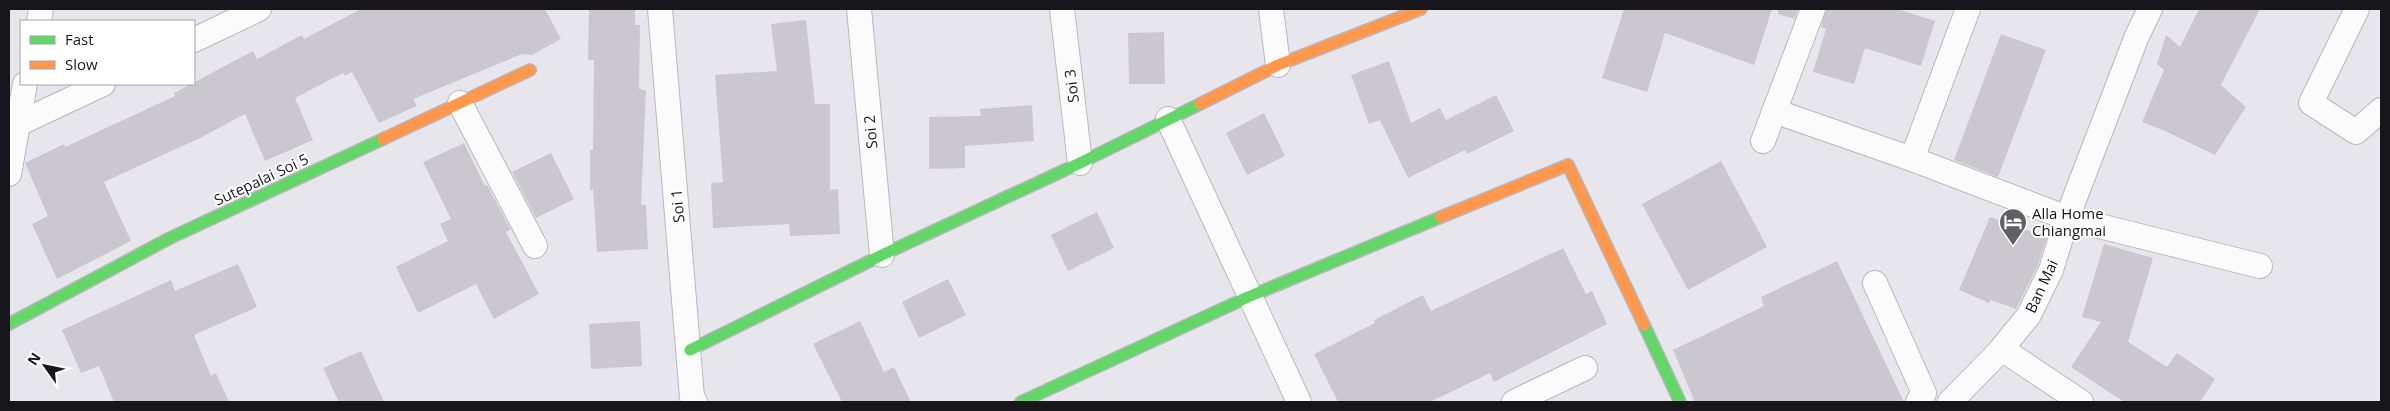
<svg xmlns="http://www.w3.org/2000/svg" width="2390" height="411" viewBox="0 0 2390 411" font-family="'Open Sans',sans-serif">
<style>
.building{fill:#cac8ce}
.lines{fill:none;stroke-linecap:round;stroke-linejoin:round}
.street-casing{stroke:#b9b7bd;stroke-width:26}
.fast-casing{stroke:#b9b7bd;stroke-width:14}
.slow-casing{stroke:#b9b7bd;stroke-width:14}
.street{stroke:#fcfbfc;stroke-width:24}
.fast{stroke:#63d668;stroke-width:11}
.slow{stroke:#ff974d;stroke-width:11}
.labels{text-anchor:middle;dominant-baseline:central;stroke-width:4;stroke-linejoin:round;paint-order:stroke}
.street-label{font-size:15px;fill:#17161a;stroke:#fff}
.poi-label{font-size:15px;fill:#17161a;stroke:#fff;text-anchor:start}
</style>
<rect width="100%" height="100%" fill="#e8e6ed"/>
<g class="building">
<polygon points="361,9 545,9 561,39 532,55 522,54 413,99 417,106 379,123 352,72 345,76 343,73 295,98 313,140 265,161 245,114 202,137 104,182 131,241 57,279 32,224 48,216 25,163 64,144 65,147 175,96 174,93 253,51 257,59 302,35 304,39"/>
<polygon points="589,9 635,9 635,25 640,25 639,89 646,90 641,205 646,205 648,249 597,252 593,189 590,191 590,150 593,150 594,60 588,60"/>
<polygon points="1624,9 1772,9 1754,65 1665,33 1647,92 1602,78"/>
<polygon points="1778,9 1798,9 1795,19 1778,14"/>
<polygon points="1826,9 1897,9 1935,21 1921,66 1865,48 1854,84 1813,72 1826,29 1821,27"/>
<polygon points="2199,9 2260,9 2221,85 2246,107 2215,155 2165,131 2142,122 2164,70 2157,64 2166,35 2180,47"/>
<polygon points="806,20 815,104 830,104 830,190 838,189 840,234 790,236 789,224 713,228 711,183 723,182 715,75 777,71 771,24"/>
<polygon points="1164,32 1165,84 1129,84 1128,33"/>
<polygon points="2001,34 2046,50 1998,177 1954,160"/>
<polygon points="1389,61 1411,123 1440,108 1446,120 1496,95 1514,131 1467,154 1465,150 1408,178 1380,120 1369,124 1351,75"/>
<polygon points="1032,105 1034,141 965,146 965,168 929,169 929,117 981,116 980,109"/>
<polygon points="1264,113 1285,156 1247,175 1226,133"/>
<polygon points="464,143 485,186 487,185 511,230 506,232 539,294 494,319 476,284 418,313 396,267 448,241 440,224 451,219 423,162"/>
<polygon points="551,153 574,199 536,218 512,172"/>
<polygon points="1721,161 1767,247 1688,290 1642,204"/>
<polygon points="1097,212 1114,248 1068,271 1051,235"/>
<polygon points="1990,217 2047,237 2038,265 2016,309 1991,300 1989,303 1959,290"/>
<polygon points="2104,244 2153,258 2128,342 2167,367 2177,353 2215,379 2200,402 2124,402 2071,367 2101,322 2082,317"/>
<polygon points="1563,248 1586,294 1592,291 1607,324 1494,382 1490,373 1430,402 1338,402 1314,354 1375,323 1374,320 1423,295 1431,311"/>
<polygon points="1837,261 1904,402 1695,402 1673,350 1764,306 1761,297"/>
<polygon points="238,264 257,307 194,335 211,376 216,373 229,402 114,402 99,366 81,373 62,330 171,280 175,291"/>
<polygon points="948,279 966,315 919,338 902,302"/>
<polygon points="640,321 642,366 591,369 589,324"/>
<polygon points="860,321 884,372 894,367 911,402 842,402 813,344"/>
<polygon points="361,351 384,402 339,402 323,368"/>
</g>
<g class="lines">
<g class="street-casing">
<g id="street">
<polyline points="660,9 692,397 695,402"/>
<polyline points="859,9 882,255"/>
<polyline points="1062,9 1080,163"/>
<polyline points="1271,9 1278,65"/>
<polyline points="2357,9 2311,103 2356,132 2381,110"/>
<polyline points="39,21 41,9"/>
<polyline points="194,40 259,9"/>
<polyline points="460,103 535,246"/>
<polyline points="1774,111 1912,159 2067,218 2260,266"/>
<polyline points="1168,119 1299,402"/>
<polyline points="16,125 103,84"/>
<polyline points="1763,141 1813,9"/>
<polyline points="1912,159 1968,9"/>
<polyline points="9,174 25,84"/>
<polyline points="1875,283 1924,393 1918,402"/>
<polyline points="2002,349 2081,402"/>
<polyline points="1514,402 1585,368"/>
<polyline points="1950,402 1998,353 2029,315 2051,270 2067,218 2137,36 2150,9"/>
</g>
</g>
<g class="fast-casing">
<g id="fast">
<polyline points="9,324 170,238 383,139"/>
<polyline points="1644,325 1680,402"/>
<polyline points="690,350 882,255 1080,163 1200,104"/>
<polyline points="1021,402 1248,297 1441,217"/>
</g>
</g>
<g class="slow-casing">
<g id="slow">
<polyline points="1200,104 1278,65 1421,9"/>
<polyline points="383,139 530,70"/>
<polyline points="1441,217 1568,165 1644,325"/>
</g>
</g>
<use href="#street" class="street"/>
<use href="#fast" class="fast"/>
<use href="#slow" class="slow"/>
</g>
<defs>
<g id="hotel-pin" transform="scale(1.4375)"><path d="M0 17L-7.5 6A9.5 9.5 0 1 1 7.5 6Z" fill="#605f64" stroke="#fff"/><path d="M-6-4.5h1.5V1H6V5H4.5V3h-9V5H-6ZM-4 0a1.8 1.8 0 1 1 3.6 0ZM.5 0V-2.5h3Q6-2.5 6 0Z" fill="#fff"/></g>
</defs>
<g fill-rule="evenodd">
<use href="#hotel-pin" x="2013" y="222"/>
</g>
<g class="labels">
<g class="street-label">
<text transform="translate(1071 86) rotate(-97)">Soi 3</text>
<text transform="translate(870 132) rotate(-95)">Soi 2</text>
<text transform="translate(261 179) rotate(-25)">Sutepalai Soi 5</text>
<text transform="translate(677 206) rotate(-95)">Soi 1</text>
<text transform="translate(2041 286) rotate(-65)">Ban Mai</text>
</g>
<g class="poi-label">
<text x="2032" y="213">Alla Home<tspan x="2032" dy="17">Chiangmai</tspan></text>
</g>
</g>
<rect width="2390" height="411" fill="none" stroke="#17161a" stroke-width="20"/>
<rect x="20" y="20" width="175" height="65" fill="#ffffff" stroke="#a2a2a3"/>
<rect x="30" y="36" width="25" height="8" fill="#63d668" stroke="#a2a2a3"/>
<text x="65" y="45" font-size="15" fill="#17161a">Fast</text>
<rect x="30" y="61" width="25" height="8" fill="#ff974d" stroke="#a2a2a3"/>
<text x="65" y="70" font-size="15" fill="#17161a">Slow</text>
<g transform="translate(45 366) rotate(303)" stroke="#ffffff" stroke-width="4" paint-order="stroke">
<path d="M0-4L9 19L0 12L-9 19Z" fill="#17161a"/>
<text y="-8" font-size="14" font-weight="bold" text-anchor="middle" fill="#17161a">N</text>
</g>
</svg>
